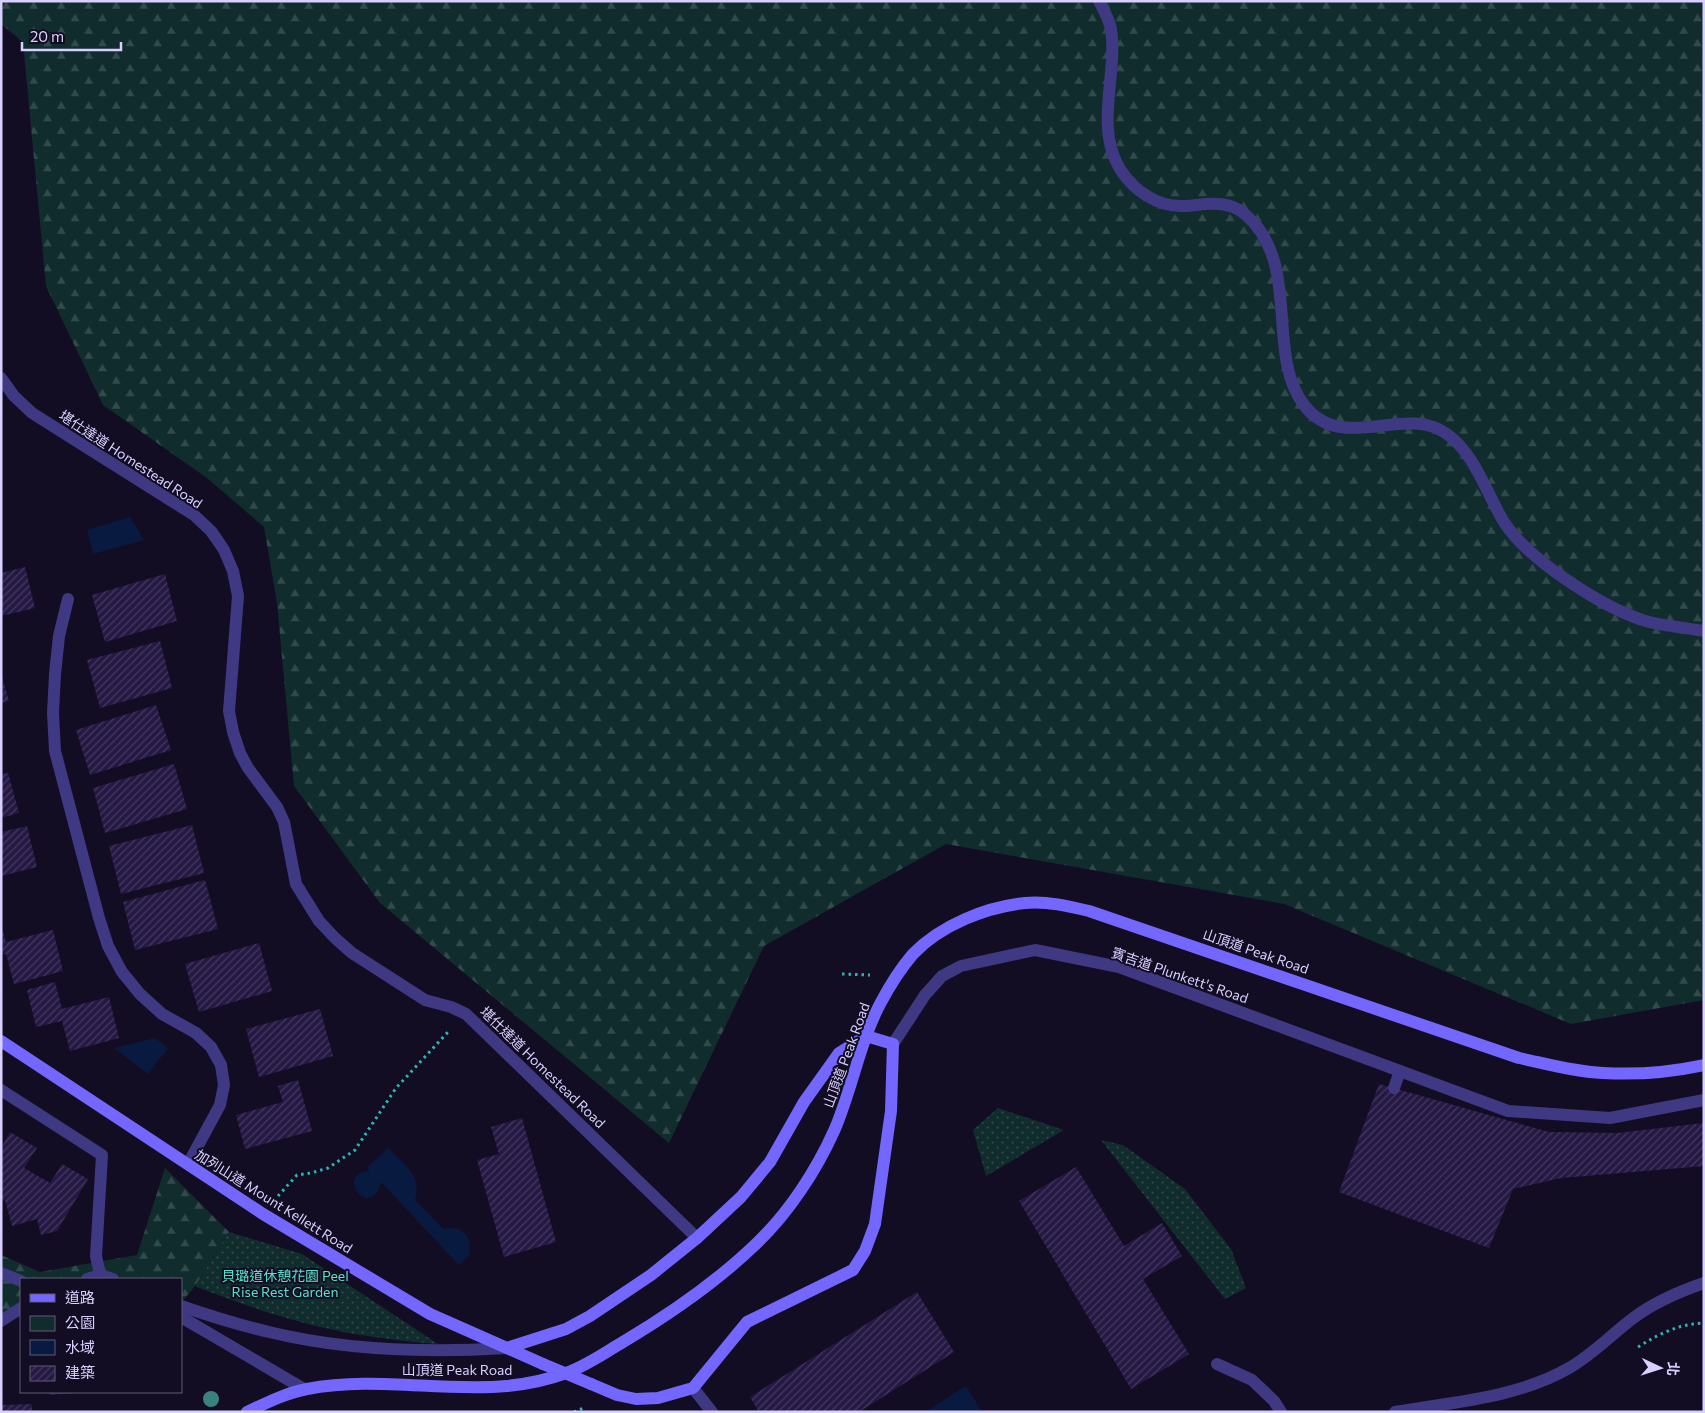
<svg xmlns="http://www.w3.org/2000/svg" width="1705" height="1413" viewBox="0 0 1705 1413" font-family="Commissioner,'Noto Sans TC',sans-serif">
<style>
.green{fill:url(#green-dots)}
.forest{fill:url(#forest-firs)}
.water{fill:#091a41}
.building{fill:url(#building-hatch)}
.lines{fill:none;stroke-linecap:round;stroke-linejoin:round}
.path{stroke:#2cb6b6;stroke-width:3;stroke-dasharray:2.5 4;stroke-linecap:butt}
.lane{stroke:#3f3883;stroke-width:12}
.street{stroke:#3f3883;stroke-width:12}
.secondary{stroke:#7467ff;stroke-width:12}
.secondary-bridge{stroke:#7467ff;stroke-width:12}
.tree{fill:#3a827d}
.labels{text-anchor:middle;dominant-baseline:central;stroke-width:4;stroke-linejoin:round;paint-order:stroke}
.street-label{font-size:14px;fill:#d8d0ff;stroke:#130d23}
.park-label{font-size:14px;fill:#5ae1c7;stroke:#130d23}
</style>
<defs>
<pattern id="green-dots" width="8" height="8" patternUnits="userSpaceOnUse" patternTransform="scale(1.25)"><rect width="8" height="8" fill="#102c2d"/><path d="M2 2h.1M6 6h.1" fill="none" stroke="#324a4c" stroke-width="1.8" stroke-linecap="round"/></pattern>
<pattern id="forest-firs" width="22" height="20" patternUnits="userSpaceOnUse" patternTransform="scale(1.25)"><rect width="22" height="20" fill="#102c2d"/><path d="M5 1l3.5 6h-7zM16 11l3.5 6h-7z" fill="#324a4c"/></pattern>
<pattern id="building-hatch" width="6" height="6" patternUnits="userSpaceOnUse" patternTransform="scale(1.25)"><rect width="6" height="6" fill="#251944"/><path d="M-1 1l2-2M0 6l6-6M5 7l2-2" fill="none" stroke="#443960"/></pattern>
</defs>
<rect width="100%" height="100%" fill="#130d23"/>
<g class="green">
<polygon points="998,1108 1064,1130 986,1176 973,1130"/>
<polygon points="1101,1140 1123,1145 1185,1189 1231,1249 1246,1288 1225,1299"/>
<path d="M229,1232L302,1254L438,1344C389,1340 341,1334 294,1320C260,1311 228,1299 195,1286Z"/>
</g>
<g class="forest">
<polygon points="1,1 1704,1 1704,1000 1571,1024 1284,904 946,844 764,946 669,1143 380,903 294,786 277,603 264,527 207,478 103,405 46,286 23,42 1,24"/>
<polygon points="165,1168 229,1232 195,1286 181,1303 181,1279 21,1279 21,1316 1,1320 1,1255 40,1272 137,1255"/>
</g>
<g class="water">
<polygon points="130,517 144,540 93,554 87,530"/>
<polygon points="155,1038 168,1048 148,1074 114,1048"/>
<path d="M388,1148C403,1164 423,1176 415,1200L443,1229C463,1225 473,1236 469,1256L459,1265L381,1182C371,1223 333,1172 370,1171L367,1168Z"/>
<polygon points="966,1386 982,1412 925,1412"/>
</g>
<g class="building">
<polygon points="25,567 35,608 1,616 1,573"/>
<polygon points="165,574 177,621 105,642 92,595"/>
<polygon points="160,641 172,688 100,708 87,660"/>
<polygon points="1,673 9,701 1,703"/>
<polygon points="156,705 171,750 90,775 76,730"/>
<polygon points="174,764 187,809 105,833 93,788"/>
<polygon points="8,773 19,813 1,818 1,774"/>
<polygon points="192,825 204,873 121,894 109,846"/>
<polygon points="27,826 37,867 1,876 1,832"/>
<polygon points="205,880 218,929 135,950 123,902"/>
<polygon points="1,924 6,942 53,930 63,971 14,984 6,954 1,955"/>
<polygon points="259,943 272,991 199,1012 185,964"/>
<polygon points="55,982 62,1009 109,997 119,1038 70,1051 62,1021 36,1027 27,990"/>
<polygon points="320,1009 333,1056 259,1077 246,1029"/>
<polygon points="298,1080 312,1131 245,1149 236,1115 283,1102 278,1086"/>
<polygon points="1379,1084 1549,1132 1617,1133 1704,1123 1704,1166 1561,1178 1513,1189 1489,1248 1339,1192"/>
<polygon points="522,1118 556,1242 504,1257 477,1160 499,1154 491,1127"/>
<polygon points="10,1132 37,1148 24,1168 50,1183 62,1164 88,1179 57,1231 41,1235 37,1219 12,1226 5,1200 1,1201 1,1148"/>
<polygon points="1076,1167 1124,1246 1162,1223 1182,1256 1143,1279 1189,1354 1131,1389 1019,1201"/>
<polygon points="917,1292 954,1352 859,1412 759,1412 750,1397"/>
<polygon points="49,1392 75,1392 75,1393 49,1395"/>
<polygon points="32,1404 32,1412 1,1412 1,1405"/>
</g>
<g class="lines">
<g class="path">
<polyline points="842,974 870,975"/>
<polyline points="278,1196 297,1175 311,1173 328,1168 355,1150 396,1088 448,1032"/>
<path d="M1638,1347C1659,1334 1678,1324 1704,1323"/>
<polyline points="574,1412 586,1407"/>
</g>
<g class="lane">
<polyline points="1,378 14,396 32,413 194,515 211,531 218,541 224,550 233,571 238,596 229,711 233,732 240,753 248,768 277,807 284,822 296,884 319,921 335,938 352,953 425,1000 451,1007 466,1014 697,1238"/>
<polyline points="68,599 59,636 55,674 53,713 55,751 99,918 108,946 122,972 140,994 162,1014 196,1033 211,1047 221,1065 224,1085 220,1105 188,1164"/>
<polyline points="1394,1088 1400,1071"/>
<polyline points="1,1090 102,1155 96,1256 100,1275"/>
<polyline points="1217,1364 1252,1380 1274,1401 1281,1412"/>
</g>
<g class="street">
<path d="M1099,1C1104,10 1109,19 1111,29C1118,75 1094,126 1120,169C1133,190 1157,207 1183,206C1205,205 1227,198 1246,215C1302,264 1265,354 1304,405C1342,455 1404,403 1447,434C1476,455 1486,493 1504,522C1528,560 1606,610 1649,622C1666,626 1686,628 1704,631"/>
<polyline points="893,1044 925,995 942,976 961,966 1035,950 1119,967 1508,1111 1610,1118 1704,1100"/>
<polyline points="1,1273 21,1281"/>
<polyline points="87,1279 100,1275 113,1279"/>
<path d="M181,1306C210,1316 239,1325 269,1332C347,1351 427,1353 507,1348"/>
<polyline points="181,1317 304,1389"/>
<polyline points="1,1321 21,1308"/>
<polyline points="693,1388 712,1412"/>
<path d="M1395,1412C1453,1402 1517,1398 1569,1368C1592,1355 1611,1335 1632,1319C1654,1302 1678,1292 1704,1283"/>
</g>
<g class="secondary">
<polyline points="1,1041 263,1214 430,1314 543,1364"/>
<polyline points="507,1348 566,1329 590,1316 651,1275 697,1238 741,1197 770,1162 804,1102 839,1053 866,1036 893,1044 891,1111 875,1224 865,1251 853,1270 747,1322 693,1388 658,1398 636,1399 617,1395 591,1384"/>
<path d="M247,1412C266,1403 286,1393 307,1389C374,1376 441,1392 507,1386C527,1384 547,1380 566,1373C586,1366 604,1353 623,1342C670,1314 718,1281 758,1242C789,1212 816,1171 834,1131C852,1090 859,1044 880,1004C889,987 901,968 913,954C941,925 986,907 1025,903C1047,901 1068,906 1089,911L1519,1058C1547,1064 1575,1072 1603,1073C1637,1075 1671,1072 1704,1065"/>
</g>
<polyline class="secondary-bridge" points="543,1364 591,1384"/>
</g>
<circle class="tree" cx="211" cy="1399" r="8"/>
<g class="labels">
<g class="street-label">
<text transform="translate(131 459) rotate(33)">堪仕達道 Homestead Road</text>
<text transform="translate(1256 951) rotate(19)">山頂道 Peak Road</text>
<text transform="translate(1180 975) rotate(19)">賓吉道 Plunkett's Road</text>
<text transform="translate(846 1055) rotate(-70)">山頂道 Peak Road</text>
<text transform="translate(543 1067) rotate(44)">堪仕達道 Homestead Road</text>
<text transform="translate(274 1201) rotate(32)">加列山道 Mount Kellett Road</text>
<text x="457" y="1369">山頂道 Peak Road</text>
</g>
<g class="park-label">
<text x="285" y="1275">貝璐道休憩花園 Peel<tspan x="285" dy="16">Rise Rest Garden</tspan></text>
</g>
</g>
<rect width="1705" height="1413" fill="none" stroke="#d8d0ff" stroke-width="5"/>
<rect x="20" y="1278" width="162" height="115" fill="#130d23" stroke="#625b7b"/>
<rect x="30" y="1294" width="25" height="8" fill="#7467ff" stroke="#625b7b"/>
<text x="65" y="1303" font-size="15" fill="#d8d0ff">道路</text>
<rect x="30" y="1316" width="25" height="15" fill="#102c2d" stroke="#625b7b"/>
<text x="65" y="1328" font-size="15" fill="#d8d0ff">公園</text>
<rect x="30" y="1340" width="25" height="15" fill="#091a41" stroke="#625b7b"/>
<text x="65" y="1353" font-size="15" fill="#d8d0ff">水域</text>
<rect x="30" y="1366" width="25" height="15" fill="url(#building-hatch)" stroke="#625b7b"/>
<text x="65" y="1378" font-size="15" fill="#d8d0ff">建築</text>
<g transform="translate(1660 1368) rotate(94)" stroke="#130d23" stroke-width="4" paint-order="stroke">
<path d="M0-4L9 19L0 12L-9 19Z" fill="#d8d0ff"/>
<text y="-8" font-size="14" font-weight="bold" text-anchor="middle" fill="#d8d0ff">北</text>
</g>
<path d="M22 42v8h99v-8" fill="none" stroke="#d8d0ff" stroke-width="2.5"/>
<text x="30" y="42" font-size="15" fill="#d8d0ff" stroke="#130d23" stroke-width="4" paint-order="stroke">20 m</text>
</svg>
